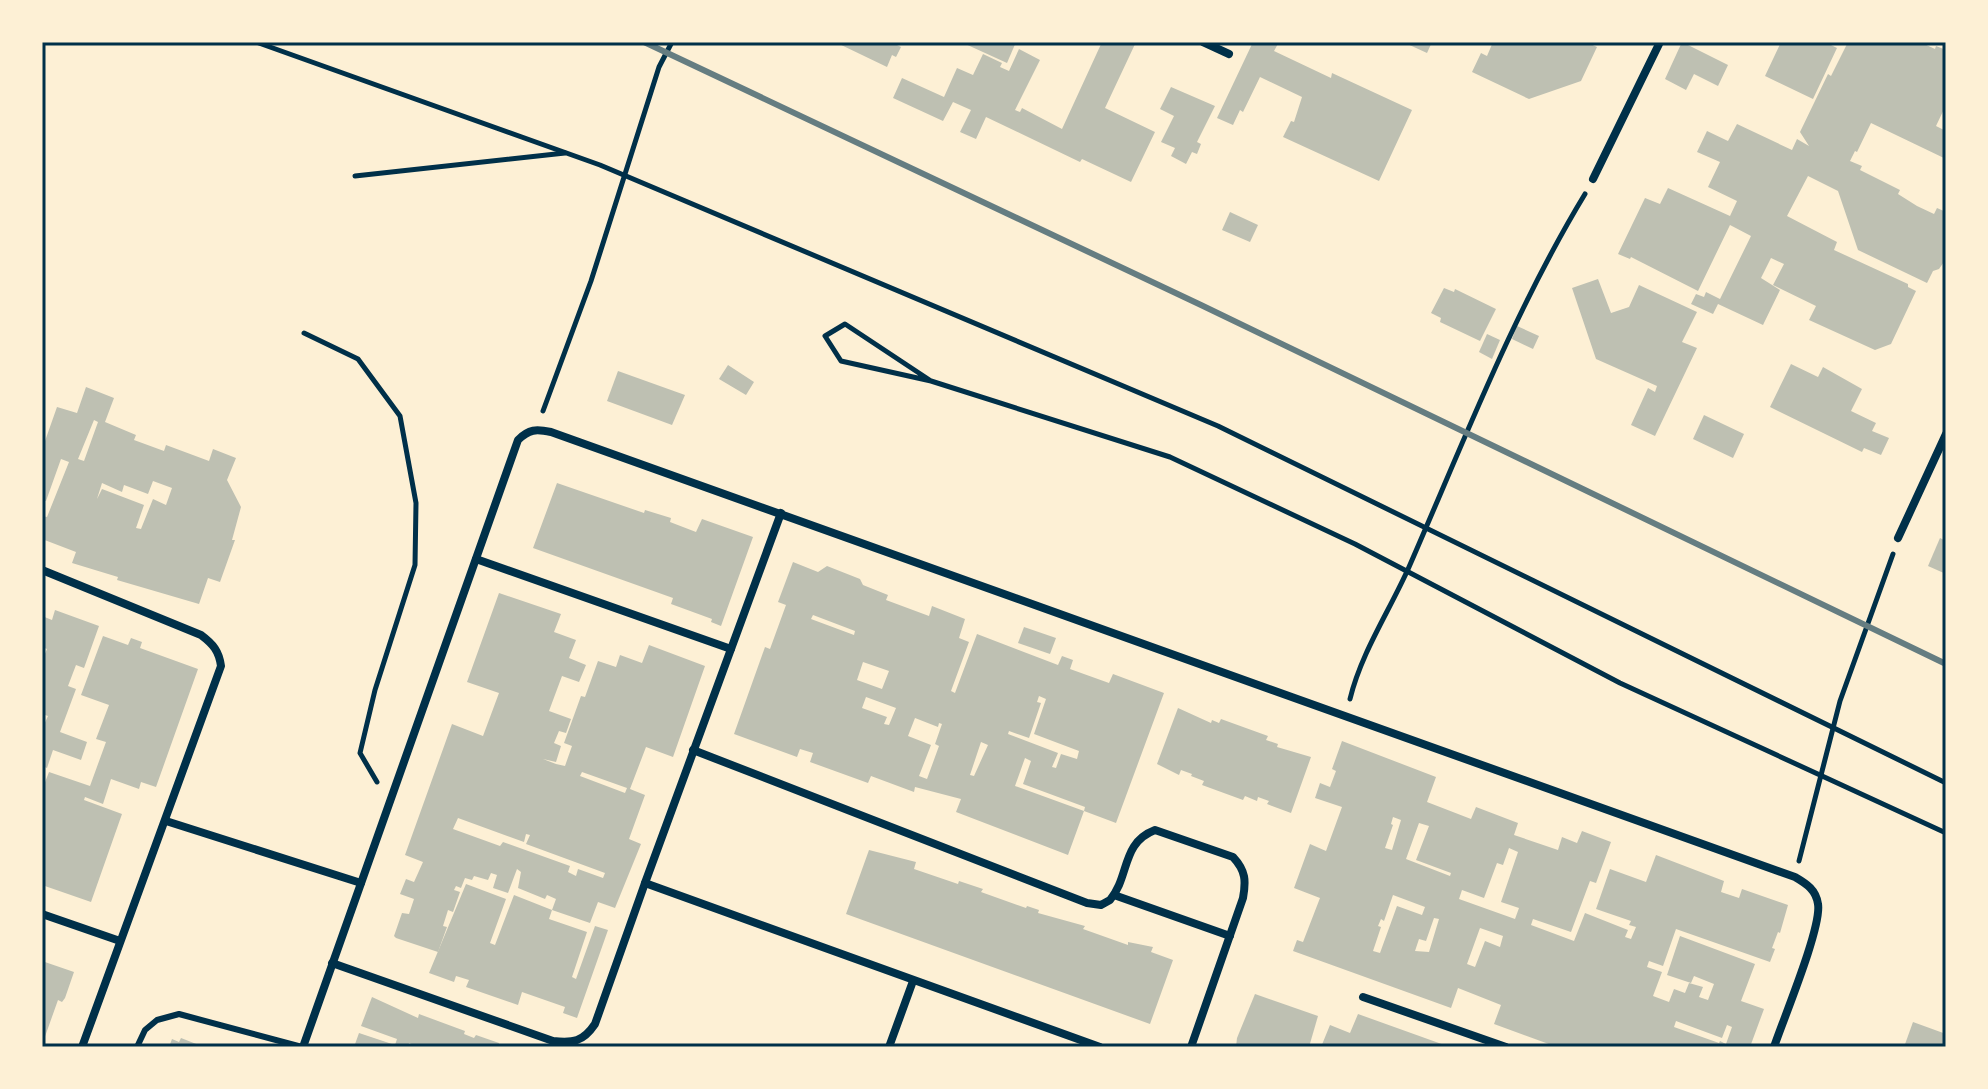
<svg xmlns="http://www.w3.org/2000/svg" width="1988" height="1089" viewBox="0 0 1988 1089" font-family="Poppins,sans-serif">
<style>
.building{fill:#bec0b2;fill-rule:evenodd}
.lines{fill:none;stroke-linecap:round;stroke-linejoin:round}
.path{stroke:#003049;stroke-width:5}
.service{stroke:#003049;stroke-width:6}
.minor{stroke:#003049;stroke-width:8}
.rail{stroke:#657d81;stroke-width:6}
.neatline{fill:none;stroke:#003049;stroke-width:3}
</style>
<rect width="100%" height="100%" fill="#fdf0d5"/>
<g class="building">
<polygon points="835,42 899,42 897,45 901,47 896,57 892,55 887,67"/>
<polygon points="961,42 1016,42 1007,63"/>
<polygon points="1102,42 1136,42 1105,108 1155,132 1131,182 1082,159 1080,162 986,117 976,139 960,132 971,110 953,102 943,121 893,98 902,78 944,97 957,68 973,75 983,54 1002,63 1000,67 1009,71 1019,49 1040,60 1015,110 1020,112 1022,108 1062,129"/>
<polygon points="1253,42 1279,42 1274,51 1331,78 1332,73 1412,110 1379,181 1283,137 1291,121 1294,122 1302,97 1260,77 1243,112 1240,110 1233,125 1217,118"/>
<polygon points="1403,42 1432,42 1427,53"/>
<polygon points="1493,42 1586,42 1597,47 1581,81 1529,99 1472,72 1481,53 1487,56"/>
<polygon points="1682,42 1728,65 1718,86 1694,74 1686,90 1665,79"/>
<polygon points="1781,42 1832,42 1831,45 1837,48 1813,99 1765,76"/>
<polygon points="1848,42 1920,42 1935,49 1936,46 1946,50 1946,105 1936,126 1946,131 1946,159 1871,123 1857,152 1855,151 1850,161 1862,166 1860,170 1900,190 1898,194 1917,206 1934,214 1937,208 1946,212 1946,259 1939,269 1933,271 1927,283 1858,250 1838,191 1808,176 1787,216 1837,242 1834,250 1908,284 1908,287 1916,291 1891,344 1875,350 1809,320 1816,306 1773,285 1784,264 1771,258 1761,278 1780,290 1763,325 1718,304 1713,314 1691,304 1696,294 1704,297 1706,292 1720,299 1751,236 1730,225 1698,291 1631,257 1630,259 1618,254 1645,198 1660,204 1668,188 1730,216 1737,201 1708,187 1720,162 1697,152 1707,131 1728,141 1737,124 1792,150 1797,139 1809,146 1800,132 1828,74 1831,76"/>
<polygon points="1171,87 1215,106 1197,142 1201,144 1197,154 1192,152 1186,164 1171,156 1175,148 1161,142 1174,116 1160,109"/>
<polygon points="1230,212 1258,225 1250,242 1222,230"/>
<polygon points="1598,279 1611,313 1629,307 1639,285 1697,312 1682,342 1697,348 1655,436 1631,425 1648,388 1655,392 1657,386 1596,359 1572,288"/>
<polygon points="1444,288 1454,292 1455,289 1496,309 1480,341 1440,322 1441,318 1431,313"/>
<polygon points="1517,326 1539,336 1533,349 1512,339"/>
<polygon points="1487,334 1500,340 1492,359 1479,352"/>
<polygon points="1791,364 1818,377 1823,367 1862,389 1851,411 1876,423 1872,431 1889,438 1881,455 1864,448 1862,452 1770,407"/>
<polygon points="728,365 754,382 746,395 719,379"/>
<polygon points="618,371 685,395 672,425 607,401"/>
<path d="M86,387L114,398L105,422L136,435L134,440L164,451L166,445L209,461L213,449L236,458L227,480L241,507L232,540H235L220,582L208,578L199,604L117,580L118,577L72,563L76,552L42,539V516L47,517L69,462L61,459L46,501L42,500V440L45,441L57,407L77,413ZM94,420L98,422L84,461L78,459ZM153,481L172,488L166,505L153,499L141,529L136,528L144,505L102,489L97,499L102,483L122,492L124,485L148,494Z"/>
<polygon points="1704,415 1744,434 1733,458 1693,439"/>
<polygon points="557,483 644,513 645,510 671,518 670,522 696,532 702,519 753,537 721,626 711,622 712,619 671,604 673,598 533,548"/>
<polygon points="1940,538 1946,541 1946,574 1928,566"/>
<path d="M793,562L818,572L827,566L860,579L863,585L888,595L886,600L929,616L932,606L965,619L959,638L969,642L951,691L955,693L977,634L1058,665L1062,656L1073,660L1070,669L1109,683L1113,674L1164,693L1116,823L1084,811L1085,807L1023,784L1031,761L1025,758L1015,786L1084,811L1068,855L956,812L961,799L915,787L914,792L871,776L868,783L810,762L813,753L800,749L797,757L734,734L765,647L770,649L786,605L778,602ZM813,615L855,631L854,635L811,619ZM863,662L889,671L882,689L857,680ZM1039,696L1046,699L1034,734L1079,751L1077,759L1061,754L1056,768L1052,767L1058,753L1008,734L1009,731L1029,738L1041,703L1037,702ZM866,697L896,708L889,725L884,724L887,717L862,708ZM915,718L938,727L939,723L942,724L935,744L939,746L927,779L919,776L931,745L908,736ZM981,742L988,745L974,776L970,775Z"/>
<path d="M499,593L561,614L554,632L576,640L569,658L586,665L579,682L562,676L549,711L571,719L566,733L559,731L554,743L561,746L556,762L543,759L556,764L565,766L572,746L564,743L581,696L585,697L598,661L616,667L620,655L642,663L649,645L705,666L673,757L646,747L630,789L645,795L629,839L641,844L615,908L598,902L590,923L552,910L556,899L547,895L545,899L518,888L521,872L517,869L508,893L493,888L497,875L491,873L488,880L474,876L472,880L465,878L461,888L456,886L454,890L460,892L453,912L448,910L443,926L447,927L438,952L396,938L394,936L402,913L409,914L414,899L400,894L406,879L414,882L423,862L405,855L452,724L483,736L499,693L467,682ZM582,772L627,788L625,793L580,776ZM458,818L524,842L526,834L530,835L526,844L605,873L603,878L578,869L576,876L568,872L570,866L503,842L500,846L453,829Z"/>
<polygon points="55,610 99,626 84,668 76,665 68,686 76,689 60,732 87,742 81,760 53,750 47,768 42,766 42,729 48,716 42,714 42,661 47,649 42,647 42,616 52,620"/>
<polygon points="1024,627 1056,638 1050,654 1018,643"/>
<polygon points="103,636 128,645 131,638 142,642 140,648 198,669 156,787 141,782 139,789 111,779 103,804 85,797 84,800 122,814 91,902 42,885 42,790 49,772 90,786 106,742 96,739 109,705 81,695"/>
<polygon points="1178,708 1211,723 1212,720 1219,723 1221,719 1268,736 1266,740 1278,744 1277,747 1311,757 1291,813 1267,804 1269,801 1258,797 1257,801 1245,796 1243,800 1202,785 1204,781 1191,776 1192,774 1181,770 1179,775 1157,764"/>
<path d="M1342,741L1436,777L1427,802L1471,819L1476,807L1518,823L1514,835L1558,850L1562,837L1577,843L1582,831L1611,842L1596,883L1590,881L1571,932L1533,919L1531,925L1574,941L1585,913L1628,930L1625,937L1631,939L1636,927L1629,925L1631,921L1596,909L1610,869L1646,882L1656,855L1724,881L1721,892L1739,898L1742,889L1788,905L1780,933L1778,932L1772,948L1775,949L1770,962L1676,929L1663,966L1649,961L1647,967L1662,972L1653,996L1669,1002L1674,989L1685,993L1689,983L1703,987L1699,997L1708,1000L1714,984L1694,976L1691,983L1667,975L1680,936L1755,964L1741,1001L1764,1009L1750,1047H1557L1494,1024L1501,1005L1458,988L1451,1008L1293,951L1297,940L1303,942L1320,898L1294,888L1310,844L1326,851L1342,807L1315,798L1320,783L1330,787L1336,771L1332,769ZM1393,817L1401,820L1392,850L1385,848L1393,825L1391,824ZM1419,823L1429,826L1416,860L1451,873L1450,876L1406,859ZM1509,848L1518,852L1501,902L1519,908L1515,919L1459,899L1462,890L1484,898L1497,863L1503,865ZM1393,895L1425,907L1422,915L1397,906L1380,953L1373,951L1381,927L1378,926L1381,919L1384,921ZM1434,918L1439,919L1429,952L1415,951L1419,939L1426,941ZM1480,928L1503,936L1500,947L1485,941L1475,967L1467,964ZM1676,1021L1722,1038L1727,1025L1732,1027L1726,1044L1720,1041L1719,1043L1674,1027Z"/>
<polygon points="869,850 916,862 914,869 958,884 959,881 983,889 981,892 1026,908 1027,906 1039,910 1038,913 1085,926 1083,929 1128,945 1128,942 1153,947 1151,952 1173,960 1150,1024 846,914"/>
<polygon points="466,884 506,899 490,943 495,945 514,895 552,910 549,919 587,932 572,977 576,979 595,926 608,930 577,1018 563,1013 565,1007 522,992 518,1005 466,987 469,980 456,976 454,982 429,973"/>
<polygon points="42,961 74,972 65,998 62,1002 58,1000 42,1045"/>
<polygon points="1255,994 1318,1016 1309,1047 1236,1047 1237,1038"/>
<polygon points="372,997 418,1018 419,1014 465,1031 464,1034 474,1038 476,1035 499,1043 498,1047 419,1047 409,1043 408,1047 354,1047 359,1033 395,1045 397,1039 361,1026"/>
<polygon points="1358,1014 1450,1047 1321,1047 1330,1025 1350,1033"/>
<polygon points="1913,1022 1946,1034 1946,1047 1904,1047"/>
<polygon points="181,1038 204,1047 169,1047 172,1039 179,1042"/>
</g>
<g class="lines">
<g class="path">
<polyline points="256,42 600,165 1218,426 1946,783"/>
<polyline points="355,176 565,153"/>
<polyline points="304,333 358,359 400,416 416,503 415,565 375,690 360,753 377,782"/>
<polyline points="931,381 845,324 825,336 841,361 931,381 1170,457 1355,544 1620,683 1946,833"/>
<polyline points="543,411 591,281 659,67 672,42"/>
<path d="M1350,699C1361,653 1390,610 1409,567C1464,441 1514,311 1585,194"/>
<polyline points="1799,861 1840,701 1893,554"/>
</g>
<polyline class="service" points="137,1047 145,1030 157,1020 179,1014 302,1047"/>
<g class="minor">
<polyline points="1203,42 1229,54"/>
<polyline points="1593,179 1660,42"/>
<polyline points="781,513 645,883 1100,1047"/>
<polyline points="1898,538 1946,434"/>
<polyline points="476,559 731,649"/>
<path d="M42,570L201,635C213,644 219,651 221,666L82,1047"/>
<path d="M693,750L1087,903L1101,905L1110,900C1130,876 1121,843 1155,830L1233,857C1246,871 1246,881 1243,898L1191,1047"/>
<polyline points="166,821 361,883"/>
<polyline points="1114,895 1230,936"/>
<polyline points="42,914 120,941"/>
<path d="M332,963L553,1041C573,1043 583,1042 595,1024L645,883"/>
<polyline points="1363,997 1506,1047"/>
<path d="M303,1047L518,440C529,429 536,429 551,432L1795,877C1807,884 1816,890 1818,904C1822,927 1783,1020 1774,1047"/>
<polyline points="889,1047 913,981"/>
</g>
<polyline class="rail" points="644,42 1201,305 1946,664"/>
</g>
<rect width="1988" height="1089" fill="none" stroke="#fdf0d5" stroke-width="88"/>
<rect x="44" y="44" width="1900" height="1001" class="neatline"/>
</svg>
